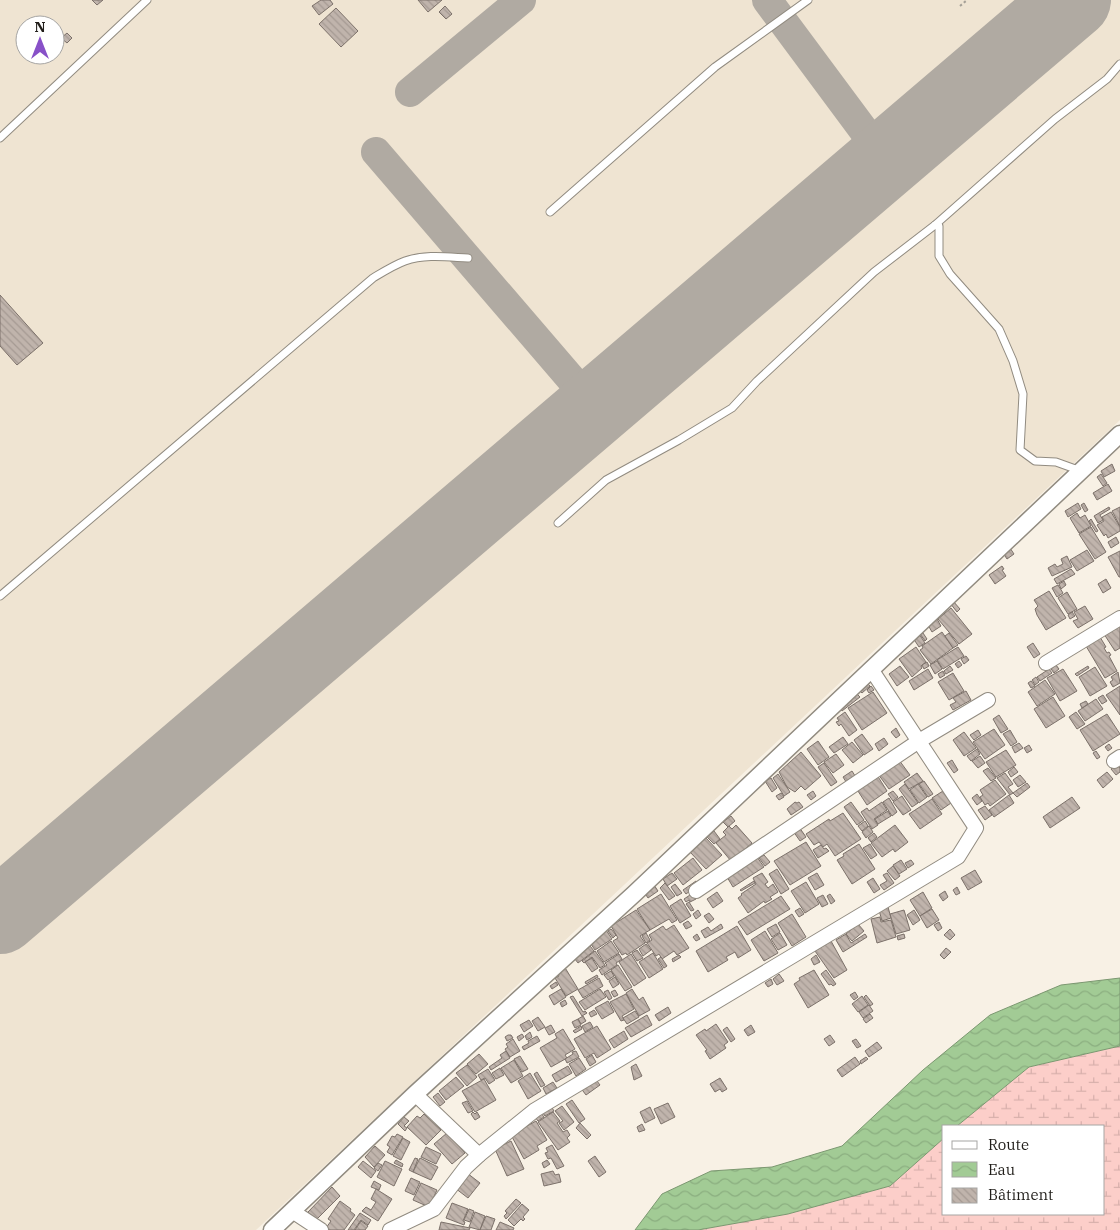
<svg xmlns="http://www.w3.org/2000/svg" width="1120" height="1230" viewBox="0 0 1120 1230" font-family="'IBM Plex Serif',serif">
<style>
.built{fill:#efe4d2;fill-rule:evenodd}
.wetland{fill:url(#wetland-marsh)}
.water{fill:url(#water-waves);stroke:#7b9770}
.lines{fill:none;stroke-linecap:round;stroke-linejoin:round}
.taxiway{stroke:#b0aaa2;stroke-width:30}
.runway{stroke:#b0aaa2;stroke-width:76}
.building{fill:url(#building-back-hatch);stroke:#7c716a}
.service-casing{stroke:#918b80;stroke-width:9}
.minor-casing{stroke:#918b80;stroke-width:16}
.tertiary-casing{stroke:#918b80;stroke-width:19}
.path{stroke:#a5a097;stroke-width:2;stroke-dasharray:2.5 2.5;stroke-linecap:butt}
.service{stroke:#fff;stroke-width:7}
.minor{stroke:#fff;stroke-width:14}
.tertiary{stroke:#fff;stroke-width:16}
</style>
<defs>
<pattern id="wetland-marsh" width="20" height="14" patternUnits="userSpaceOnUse" patternTransform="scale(1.25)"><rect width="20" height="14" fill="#fccec9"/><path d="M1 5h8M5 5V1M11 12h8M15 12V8" fill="none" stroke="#d8b0ac"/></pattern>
<pattern id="water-waves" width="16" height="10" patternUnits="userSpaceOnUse" patternTransform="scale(1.25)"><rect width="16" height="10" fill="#a2cb95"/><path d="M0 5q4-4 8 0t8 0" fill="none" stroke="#8bae80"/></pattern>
<pattern id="building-back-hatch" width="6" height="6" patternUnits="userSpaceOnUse" patternTransform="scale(1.25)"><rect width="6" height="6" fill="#c0b4ac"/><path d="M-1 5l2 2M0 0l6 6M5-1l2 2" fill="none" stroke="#a59a93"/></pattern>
</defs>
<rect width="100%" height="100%" fill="#f8f1e5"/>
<path class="built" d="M0,0H1120V420L256,1230H0ZM25,25H55V55H25Z"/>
<polygon class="wetland" points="1120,1046 1120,1230 698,1230 788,1214 890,1186 944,1138 944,1214 1104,1214 1104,1126 957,1126 1029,1067"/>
<polygon class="water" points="1120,978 1120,1046 1029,1067 957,1126 944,1126 944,1138 890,1186 788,1214 698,1230 635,1230 662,1194 711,1171 772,1167 842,1146 923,1070 990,1015 1061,985"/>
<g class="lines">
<g class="taxiway">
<polyline points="767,0 885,159"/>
<polyline points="410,92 521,0"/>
<polyline points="376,152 596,408"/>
</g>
<polyline class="runway" points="0,916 1073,0"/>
</g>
<g class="building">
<polygon points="92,0 103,0 97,5"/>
<polygon points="321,0 330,0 333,4 319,15 312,6"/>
<polygon points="418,0 442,0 428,12"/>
<polygon points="445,6 452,14 446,19 439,12"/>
<polygon points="336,8 358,31 341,47 319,24"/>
<polygon points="67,33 72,38 67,43 61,38"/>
<polygon points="55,35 63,43 60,46 55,41"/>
<polygon points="56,43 61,48 57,52 55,50"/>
<polygon points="0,295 43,343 17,365 0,346"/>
<polygon points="1112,464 1115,471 1104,477 1101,471"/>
<polygon points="1101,474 1107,483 1103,486 1097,477"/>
<polygon points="1108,484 1112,491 1097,500 1093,493"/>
<polygon points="1078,503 1081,509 1068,517 1065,511"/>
<polygon points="1084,503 1088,510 1085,512 1081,505"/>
<polygon points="1109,507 1110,509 1100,515 1103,520 1098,523 1094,516"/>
<polygon points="1120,507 1120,526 1112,511"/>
<polygon points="1111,512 1120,527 1120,531 1108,538 1106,534 1104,536 1097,525 1104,521 1102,517"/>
<polygon points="1077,513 1080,518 1085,515 1091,526 1079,533 1070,518"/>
<polygon points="1091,519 1098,531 1096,532 1089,521"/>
<polygon points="1091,527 1106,552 1095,559 1079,534"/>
<polygon points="1116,537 1119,543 1111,548 1108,542"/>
<polygon points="1010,548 1014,554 1007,559 1003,553"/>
<polygon points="1087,550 1094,561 1077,571 1070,560"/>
<polygon points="1120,551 1120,577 1119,577 1108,557"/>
<polygon points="1067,556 1072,567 1052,576 1048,568 1055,564 1057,567 1063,564 1061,559"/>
<polygon points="1002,566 1004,569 1002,570 1006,576 995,584 989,575"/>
<polygon points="1071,569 1075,574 1057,584 1054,579"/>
<polygon points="1106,579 1111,588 1103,593 1098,584"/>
<polygon points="1064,581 1066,585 1061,589 1059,584"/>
<polygon points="1058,585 1063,593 1057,597 1052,588"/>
<polygon points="1049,591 1066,618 1046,630 1037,615 1035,609 1038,606 1034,600"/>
<polygon points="1067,592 1077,609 1068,614 1058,598"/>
<polygon points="953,601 960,609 957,612 950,603"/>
<polygon points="1085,606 1093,619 1078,628 1073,621 1078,619 1074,612"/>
<polygon points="951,608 972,634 959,644 938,619"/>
<polygon points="1072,612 1075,616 1070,619 1068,615"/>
<polygon points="937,619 941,626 932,632 928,625"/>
<polygon points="1120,625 1120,648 1115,651 1104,634"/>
<polygon points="942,632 953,648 931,664 920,650 923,648 922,646"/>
<polygon points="923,633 927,639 925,641 920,634"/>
<polygon points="949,633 958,645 953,648 945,636"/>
<polygon points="919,634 925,643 919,647 913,638"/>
<polygon points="1100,637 1106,647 1104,648 1107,653 1109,652 1111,655 1109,656 1117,671 1105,678 1086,646"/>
<polygon points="1033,643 1040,654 1034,658 1027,647"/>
<polygon points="916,647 926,662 921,666 922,668 912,677 899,659"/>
<polygon points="958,647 964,656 943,669 937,660"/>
<polygon points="966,656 969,660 964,664 961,659"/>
<polygon points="937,661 942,669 935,674 930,665"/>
<polygon points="959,661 962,665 958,668 955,664"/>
<polygon points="927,662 929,666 924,669 922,665"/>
<polygon points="1056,665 1059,669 1054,673 1051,669"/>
<polygon points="900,666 909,677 897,686 889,674"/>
<polygon points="950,666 953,670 946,674 944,671"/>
<polygon points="1088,666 1089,668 1077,676 1075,674"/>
<polygon points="1095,667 1107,686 1090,696 1079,677"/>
<polygon points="928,669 933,678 914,690 909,681"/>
<polygon points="1049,669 1052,673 1040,681 1037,677"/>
<polygon points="1063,669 1077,691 1060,701 1047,678"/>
<polygon points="943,671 945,675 940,678 938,674"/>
<polygon points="1118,672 1120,683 1113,687 1110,682 1113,680 1111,677"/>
<polygon points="953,673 964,691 949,700 938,682"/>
<polygon points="1036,677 1039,682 1035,685 1032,680"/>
<polygon points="1045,680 1055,694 1037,706 1028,692"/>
<polygon points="1031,681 1035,686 1031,688 1028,683"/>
<polygon points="866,682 870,686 862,693 858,689"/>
<polygon points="871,686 874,690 869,693 867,690"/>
<polygon points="1120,686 1120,715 1106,695"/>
<polygon points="966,691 971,700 953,710 950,705 956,702 953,698"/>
<polygon points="855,692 860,697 842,711 838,706"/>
<polygon points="873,692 887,713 862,730 848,708"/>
<polygon points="1103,695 1107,701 1102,704 1098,698"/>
<polygon points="1053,697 1065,716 1046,728 1034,709"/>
<polygon points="1096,699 1103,709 1085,721 1078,711"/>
<polygon points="1086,701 1088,704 1082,708 1080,704"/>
<polygon points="845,712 857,730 849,736 841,724 839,726 836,722 839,721 837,718"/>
<polygon points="1076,712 1085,724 1077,729 1069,717"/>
<polygon points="1107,714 1120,734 1093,751 1080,730"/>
<polygon points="999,715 1008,729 1001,733 993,719"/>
<polygon points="896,728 900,735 896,738 891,732"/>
<polygon points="994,729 1005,745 985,759 973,742"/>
<polygon points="978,730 981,735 974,740 970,735"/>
<polygon points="1010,730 1017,742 1011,746 1003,734"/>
<polygon points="964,732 976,748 964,756 953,740"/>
<polygon points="862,734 873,749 864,755 854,740"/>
<polygon points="843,737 848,744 834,753 829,747"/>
<polygon points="884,738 888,744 879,751 875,744"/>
<polygon points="818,741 829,757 818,765 807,749"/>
<polygon points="852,742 863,755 853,763 842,750"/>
<polygon points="1019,743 1023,748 1015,753 1012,747"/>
<polygon points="1109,744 1112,748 1108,751 1105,747"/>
<polygon points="1029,745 1032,750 1027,753 1024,748"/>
<polygon points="977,749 980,754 971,761 967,756"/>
<polygon points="1006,750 1016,765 996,777 986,762"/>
<polygon points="1096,751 1100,757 1097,759 1093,753"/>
<polygon points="801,752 821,776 805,790 801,786 795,792 787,787 779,772"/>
<polygon points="836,754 844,765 833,773 824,762"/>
<polygon points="980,756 985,763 978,768 972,761"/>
<polygon points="899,760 910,775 889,789 878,774"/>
<polygon points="952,760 958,770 954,773 947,763"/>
<polygon points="824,763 837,782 831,786 818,767"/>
<polygon points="1117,764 1120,768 1120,772 1116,775 1111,769"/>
<polygon points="1014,767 1018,772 1011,777 1008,772"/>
<polygon points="988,768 996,778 991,781 983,771"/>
<polygon points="852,771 857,779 848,785 843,777"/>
<polygon points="1107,772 1113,779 1103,788 1097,780"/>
<polygon points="917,773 923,781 909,789 904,782"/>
<polygon points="1005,773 1013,784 1008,787 1013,793 1010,795 997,778"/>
<polygon points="778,774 790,792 784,796 773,778"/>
<polygon points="877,775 887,791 867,805 856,788"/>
<polygon points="1020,775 1026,782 1018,787 1013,780"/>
<polygon points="771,778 777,788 772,792 765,781"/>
<polygon points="995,780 1006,794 990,806 988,803 985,805 980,797 983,795 980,790"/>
<polygon points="924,781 933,794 928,797 919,784"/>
<polygon points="1027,783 1030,787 1017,797 1013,793"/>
<polygon points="905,784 918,803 912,807 899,789"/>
<polygon points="918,784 927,797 919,803 910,790"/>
<polygon points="813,791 816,796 811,800 807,795"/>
<polygon points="893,791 898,797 893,801 888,794"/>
<polygon points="943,791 951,803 941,810 932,798"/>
<polygon points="781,793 784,797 779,800 776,796"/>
<polygon points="977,794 982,801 977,805 972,798"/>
<polygon points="1009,795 1014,803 994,817 989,810"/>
<polygon points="902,796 911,810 903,815 893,802"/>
<polygon points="1072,797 1080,808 1050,828 1043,817"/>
<polygon points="889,798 897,812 892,816 883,802"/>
<polygon points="932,799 942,814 920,829 909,814"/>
<polygon points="795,802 797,803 799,802 803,807 791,815 787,809"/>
<polygon points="851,802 864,820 857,825 844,807"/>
<polygon points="882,802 887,810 874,819 878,825 872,829 861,812 867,808 869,811"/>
<polygon points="985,806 992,815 985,820 978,810"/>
<polygon points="888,811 891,816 878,824 875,819"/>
<polygon points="843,813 861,839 835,856 827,844 823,847 819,842 814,845 806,834 829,819 830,821"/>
<polygon points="731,816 735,821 728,827 723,822"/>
<polygon points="865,821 868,826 862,831 858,826"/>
<polygon points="736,825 752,843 731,861 716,843 726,835 723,832 729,826 732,829"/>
<polygon points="895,825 908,842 895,852 893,849 882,857 871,843"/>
<polygon points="869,826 873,832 866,838 862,832"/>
<polygon points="799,827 806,837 800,841 793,831"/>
<polygon points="714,831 720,839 714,844 707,837"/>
<polygon points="874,833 877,837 871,842 868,838"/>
<polygon points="706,838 722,855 706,869 690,852"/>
<polygon points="806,842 821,866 790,885 774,861"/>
<polygon points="859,844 875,869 852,884 837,860 844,856 843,854"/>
<polygon points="870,844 877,855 871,859 863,848"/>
<polygon points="821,845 824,849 826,848 829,851 818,858 813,850"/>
<polygon points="764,855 770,862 765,866 759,858"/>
<polygon points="757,857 764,867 733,887 727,877"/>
<polygon points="693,858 702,870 683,885 674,873"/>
<polygon points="901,860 907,869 899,874 893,865"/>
<polygon points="911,860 914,864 908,868 905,863"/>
<polygon points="893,866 900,876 895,880 887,871"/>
<polygon points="777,869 789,889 781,894 769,874"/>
<polygon points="975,870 982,882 968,890 961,878"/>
<polygon points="672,873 677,879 667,886 663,879"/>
<polygon points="762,873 768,882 765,884 768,888 773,884 778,892 770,897 772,899 765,903 764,901 748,913 738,898 742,895 741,894 756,884 753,878"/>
<polygon points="817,873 824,885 815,890 808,878"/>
<polygon points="887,873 894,883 884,890 880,885 887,881 883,875"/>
<polygon points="873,878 880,889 874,893 867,882"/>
<polygon points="696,881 698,885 686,894 683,890"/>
<polygon points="754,881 755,883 741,891 740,890"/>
<polygon points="806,882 819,904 805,913 791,891"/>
<polygon points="665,883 675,896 669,900 660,888"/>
<polygon points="675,884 682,893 677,896 671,887"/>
<polygon points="654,885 658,891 648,898 644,892"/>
<polygon points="957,887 960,893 956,895 953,890"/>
<polygon points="945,891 948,897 943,901 939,895"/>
<polygon points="717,892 723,901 713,908 707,899"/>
<polygon points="923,892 932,908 920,916 910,900"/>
<polygon points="693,893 696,899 690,902 689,900 686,902 684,899"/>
<polygon points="661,894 677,920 672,923 669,919 650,930 637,909"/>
<polygon points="830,894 835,901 831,904 827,896"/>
<polygon points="823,895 828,904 822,907 817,898"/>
<polygon points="781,896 790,909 747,935 738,922"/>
<polygon points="681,899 691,916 680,923 670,906"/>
<polygon points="689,902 694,910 691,911 686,904"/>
<polygon points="888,907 891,918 882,921 879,910"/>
<polygon points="800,908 804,914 799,917 795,911"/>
<polygon points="932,909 939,920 927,928 920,916"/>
<polygon points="636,910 650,930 640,936 645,943 627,955 626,953 622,955 613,941 618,938 611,926"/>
<polygon points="698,910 701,915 696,919 693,914"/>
<polygon points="904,910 910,930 896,934 890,914"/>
<polygon points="914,910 920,920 913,925 907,915"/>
<polygon points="709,913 714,919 709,923 704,916"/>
<polygon points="792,914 806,937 792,946 778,923"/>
<polygon points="880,917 881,922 891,920 896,937 877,943 871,919"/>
<polygon points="688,921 692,926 686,929 683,924"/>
<polygon points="939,922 942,928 938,931 934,925"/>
<polygon points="721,924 723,928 705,938 701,931 708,927 711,931"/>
<polygon points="776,924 780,932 772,937 767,929"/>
<polygon points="858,924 864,931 852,941 846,934"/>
<polygon points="674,925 689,948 677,955 674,951 662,959 659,954 656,956 647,943 652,940 649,935 663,926 666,930"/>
<polygon points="737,926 751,950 738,958 735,952 726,957 728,960 708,972 696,951"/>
<polygon points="611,929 616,935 613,938 608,931"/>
<polygon points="950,929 955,935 950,940 944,935"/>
<polygon points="606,930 612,939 595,950 588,940"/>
<polygon points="765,931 778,953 764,961 751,940"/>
<polygon points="646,933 650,940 646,943 642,936"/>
<polygon points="780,933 787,945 778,950 771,939"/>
<polygon points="697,934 700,939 696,941 693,937"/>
<polygon points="846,934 851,943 865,934 867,937 843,952 836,940"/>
<polygon points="904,934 905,938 898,940 897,936"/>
<polygon points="611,941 619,953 604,962 597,951"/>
<polygon points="831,941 847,970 834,978 815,951"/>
<polygon points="587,942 594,951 578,963 571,954"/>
<polygon points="646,944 651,950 643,956 639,949"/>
<polygon points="946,948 951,952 944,959 940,955"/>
<polygon points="637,950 643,958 637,961 632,953"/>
<polygon points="595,951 605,965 600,968 592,957 584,963 582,961"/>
<polygon points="653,953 663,969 649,978 639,962"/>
<polygon points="619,954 622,959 616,963 617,965 602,975 599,970 607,965 605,963"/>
<polygon points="631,954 646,978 634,986 619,962"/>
<polygon points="679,955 681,957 673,962 672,959"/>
<polygon points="816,955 820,962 814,965 811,959"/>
<polygon points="661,957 667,966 664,968 658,959"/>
<polygon points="592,958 598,968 592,972 585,962"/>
<polygon points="618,965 632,987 625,991 611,970"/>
<polygon points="564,966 578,989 566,996 555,978 559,976 556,971"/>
<polygon points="814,970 829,995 808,1008 794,984 800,980 799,978"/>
<polygon points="826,970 836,984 833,986 831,984 829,985 821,974"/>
<polygon points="611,971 614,976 608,980 604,975"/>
<polygon points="779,974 784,981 777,985 773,979"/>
<polygon points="597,975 598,977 586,984 585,982"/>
<polygon points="615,977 619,984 613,988 609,981"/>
<polygon points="599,978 603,986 583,998 578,990"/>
<polygon points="771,979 773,984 768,987 765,983"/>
<polygon points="556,982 558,985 552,989 550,986"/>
<polygon points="561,989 566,997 554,1005 549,996"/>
<polygon points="600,989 606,997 585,1010 579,1002"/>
<polygon points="632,989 639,1000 643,997 650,1010 639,1016 626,993"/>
<polygon points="608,990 612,998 609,1000 604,992"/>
<polygon points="615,990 618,995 614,997 611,992"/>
<polygon points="855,992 858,997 854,1000 850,995"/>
<polygon points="626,994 634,1009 622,1016 624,1020 621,1021 610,1002"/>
<polygon points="866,995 873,1004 870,1006 864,997"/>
<polygon points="573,996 583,1012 585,1011 587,1013 582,1016 570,997"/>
<polygon points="862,996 868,1005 858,1012 852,1004"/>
<polygon points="565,1000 567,1004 562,1007 560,1003"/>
<polygon points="608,1001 614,1012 602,1019 595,1008"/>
<polygon points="869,1005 873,1011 863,1018 859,1012"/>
<polygon points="668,1007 671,1013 659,1021 655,1015"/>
<polygon points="594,1010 597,1014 591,1017 589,1013"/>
<polygon points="635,1011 639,1017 627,1024 623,1018"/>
<polygon points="870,1014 873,1018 866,1023 863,1019"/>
<polygon points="647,1015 652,1025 631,1037 625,1028"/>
<polygon points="583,1016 586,1021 581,1024 578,1019"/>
<polygon points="538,1017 545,1027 538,1031 532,1021"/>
<polygon points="578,1019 581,1025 575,1028 572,1022"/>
<polygon points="529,1020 533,1026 524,1032 520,1025"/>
<polygon points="590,1022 593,1027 585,1032 582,1026"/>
<polygon points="716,1024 728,1042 724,1045 726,1048 710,1059 705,1051 707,1050 696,1035 705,1029 706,1031"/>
<polygon points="551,1025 555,1032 549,1035 545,1028"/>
<polygon points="751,1025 755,1032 748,1036 744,1030"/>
<polygon points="581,1026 582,1029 575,1033 573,1031"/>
<polygon points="597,1026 611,1049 597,1058 594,1053 585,1058 574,1039"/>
<polygon points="727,1027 735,1039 731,1042 723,1030"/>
<polygon points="563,1029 575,1049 565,1055 567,1058 551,1067 540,1048 557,1038 555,1034"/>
<polygon points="624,1031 628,1039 614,1048 609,1040"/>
<polygon points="530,1032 532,1037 527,1040 525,1036"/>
<polygon points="522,1034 524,1037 519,1041 517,1037"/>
<polygon points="508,1035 511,1035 513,1038 507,1041 505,1037"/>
<polygon points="830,1035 835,1042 829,1046 824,1039"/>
<polygon points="537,1036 540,1041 524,1050 522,1047 529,1043 528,1041"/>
<polygon points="513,1039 520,1051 510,1057 505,1049 508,1047 506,1044"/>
<polygon points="856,1039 861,1046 857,1048 852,1041"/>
<polygon points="877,1042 882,1048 869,1057 865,1051"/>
<polygon points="506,1051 510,1058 491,1070 489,1067 502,1058 500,1055"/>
<polygon points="576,1051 579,1057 567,1063 565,1059 573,1054 572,1052"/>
<polygon points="479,1054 488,1064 476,1074 467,1064"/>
<polygon points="592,1055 596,1062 590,1066 586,1059"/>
<polygon points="520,1056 528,1069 522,1072 514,1059"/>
<polygon points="855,1057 860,1064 842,1077 837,1070"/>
<polygon points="866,1057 868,1059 861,1064 860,1061"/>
<polygon points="579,1058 586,1069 576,1076 569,1064"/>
<polygon points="514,1060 523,1076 511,1083 501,1068"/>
<polygon points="636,1064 642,1076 634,1080 631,1067"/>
<polygon points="467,1065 477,1077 467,1086 456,1073"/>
<polygon points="568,1066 572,1073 556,1082 552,1075"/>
<polygon points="500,1068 504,1075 496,1079 492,1073"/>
<polygon points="488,1069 495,1080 489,1084 485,1078 481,1080 478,1075"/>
<polygon points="537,1072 545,1085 541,1087 534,1074"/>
<polygon points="530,1073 541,1091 528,1099 518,1081"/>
<polygon points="456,1077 464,1086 446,1100 439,1091"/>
<polygon points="594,1077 600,1085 586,1095 580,1087"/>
<polygon points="720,1078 727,1089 722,1092 720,1089 715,1092 710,1084"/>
<polygon points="484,1079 496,1100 475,1112 462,1091"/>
<polygon points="553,1082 557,1088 546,1094 543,1088"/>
<polygon points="438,1093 445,1102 440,1106 433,1097"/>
<polygon points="572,1100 585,1119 579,1123 566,1104"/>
<polygon points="467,1101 473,1111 468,1113 462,1103"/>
<polygon points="668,1103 675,1117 661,1124 654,1109"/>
<polygon points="551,1106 554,1111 545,1116 542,1112"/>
<polygon points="562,1106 574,1122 564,1130 559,1123 563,1121 555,1111"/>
<polygon points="650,1107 655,1118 645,1123 640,1112"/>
<polygon points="473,1112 475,1114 477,1112 480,1117 475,1120 471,1114"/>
<polygon points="553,1112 560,1121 557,1123 563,1132 567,1130 570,1135 567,1138 570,1142 558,1150 538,1122"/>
<polygon points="541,1113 544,1117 538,1121 535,1117"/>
<polygon points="424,1114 441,1130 426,1145 407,1127 417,1116 420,1118"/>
<polygon points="404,1117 409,1121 404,1126 407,1128 405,1131 398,1124"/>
<polygon points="536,1121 547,1140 537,1146 539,1150 524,1159 511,1135"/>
<polygon points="580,1123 591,1135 587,1139 576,1128"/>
<polygon points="642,1124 645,1130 639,1132 637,1127"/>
<polygon points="447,1133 465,1153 452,1164 434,1144"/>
<polygon points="397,1134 403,1137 392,1155 387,1152 390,1147 387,1145 392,1136 395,1137"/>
<polygon points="403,1138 410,1142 401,1160 393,1156"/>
<polygon points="511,1141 524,1169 507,1176 495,1149"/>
<polygon points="552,1145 564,1166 557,1169 551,1158 548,1159 545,1153 548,1152 546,1148"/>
<polygon points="375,1146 385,1155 374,1167 365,1157"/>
<polygon points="426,1147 441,1154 436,1164 421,1157"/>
<polygon points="595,1156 606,1172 599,1177 588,1161"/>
<polygon points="415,1158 418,1159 413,1172 409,1170"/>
<polygon points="420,1158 438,1167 431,1180 413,1172"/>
<polygon points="396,1160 403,1164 402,1167 394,1163"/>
<polygon points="547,1160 550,1164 544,1168 542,1163"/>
<polygon points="363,1161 376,1171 371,1178 358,1167"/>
<polygon points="385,1161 402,1169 394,1186 377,1177"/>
<polygon points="378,1163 382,1165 378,1171 374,1168"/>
<polygon points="553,1171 555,1175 559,1174 561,1182 544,1186 541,1174"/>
<polygon points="467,1173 480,1183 468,1198 455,1188"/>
<polygon points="411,1178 420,1182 414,1195 405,1191"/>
<polygon points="374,1181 381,1185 379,1190 371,1187"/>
<polygon points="421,1183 437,1190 429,1207 413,1200"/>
<polygon points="332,1187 340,1196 316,1220 308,1212"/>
<polygon points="376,1189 392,1199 378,1221 362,1211 366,1207 371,1210 376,1202 371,1199"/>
<polygon points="516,1199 521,1203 506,1219 504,1216 507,1213 505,1211"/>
<polygon points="340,1201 351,1209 350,1211 355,1215 344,1230 329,1230 326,1228 331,1221 328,1219"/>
<polygon points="452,1203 468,1209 463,1221 465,1222 464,1225 446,1218"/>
<polygon points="522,1204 529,1210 523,1217 525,1219 523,1221 521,1219 514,1226 508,1220"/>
<polygon points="469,1209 474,1211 470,1222 464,1220"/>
<polygon points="475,1212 485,1216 480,1230 469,1227"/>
<polygon points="360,1213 371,1220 368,1225 361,1220 354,1230 348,1230"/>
<polygon points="486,1216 495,1219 491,1230 480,1230"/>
<polygon points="361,1221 368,1226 365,1230 355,1230"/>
<polygon points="441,1222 470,1228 469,1230 439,1230"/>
<polygon points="500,1222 514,1228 513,1230 496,1230"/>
</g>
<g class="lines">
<g class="service-casing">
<g id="service">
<polyline points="0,138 147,0"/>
<polyline points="550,212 715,67 808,0"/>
<polyline points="935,225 939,226 939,256 950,274 999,329 1013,361 1023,394 1020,450 1035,461 1056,462 1081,471"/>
<polyline points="558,523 606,480 679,440 732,408 757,381 874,272 935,225 1055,119 1107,79 1120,64"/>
<path d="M0,596L373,278C383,272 394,265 405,261C425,254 447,257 468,258"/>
</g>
</g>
<g class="minor-casing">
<g id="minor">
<polyline points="1046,663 1120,618"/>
<polyline points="1114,761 1120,757"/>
<polyline points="696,891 919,741 988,700"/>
<polyline points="415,1094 479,1155 535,1110 958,857 976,828 871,669"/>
<polyline points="292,1211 321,1230"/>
<polyline points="390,1230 434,1209 466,1167 479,1155"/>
</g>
</g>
<g class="tertiary-casing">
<polyline id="tertiary" points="272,1230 415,1094 634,894 1120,434"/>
</g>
<polyline class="path" points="960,6 967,0"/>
<use href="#service" class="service"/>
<use href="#minor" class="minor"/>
<use href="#tertiary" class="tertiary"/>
</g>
<rect x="942" y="1125" width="162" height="90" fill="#ffffff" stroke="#a6a5a3"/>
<rect x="952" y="1141" width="25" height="8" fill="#ffffff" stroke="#a6a5a3"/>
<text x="988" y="1150" font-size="15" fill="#211e1a">Route</text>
<rect x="952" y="1162" width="25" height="15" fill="url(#water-waves)" stroke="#a6a5a3"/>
<text x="988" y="1175" font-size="15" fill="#211e1a">Eau</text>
<rect x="952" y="1188" width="25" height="15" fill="url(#building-back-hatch)" stroke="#a6a5a3"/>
<text x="988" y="1200" font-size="15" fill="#211e1a">Bâtiment</text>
<g transform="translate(40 40)"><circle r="24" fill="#ffffff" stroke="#a6a5a3"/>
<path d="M0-4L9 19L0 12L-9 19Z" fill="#8851c8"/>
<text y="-8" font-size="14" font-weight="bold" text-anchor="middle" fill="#211e1a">N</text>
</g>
</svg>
